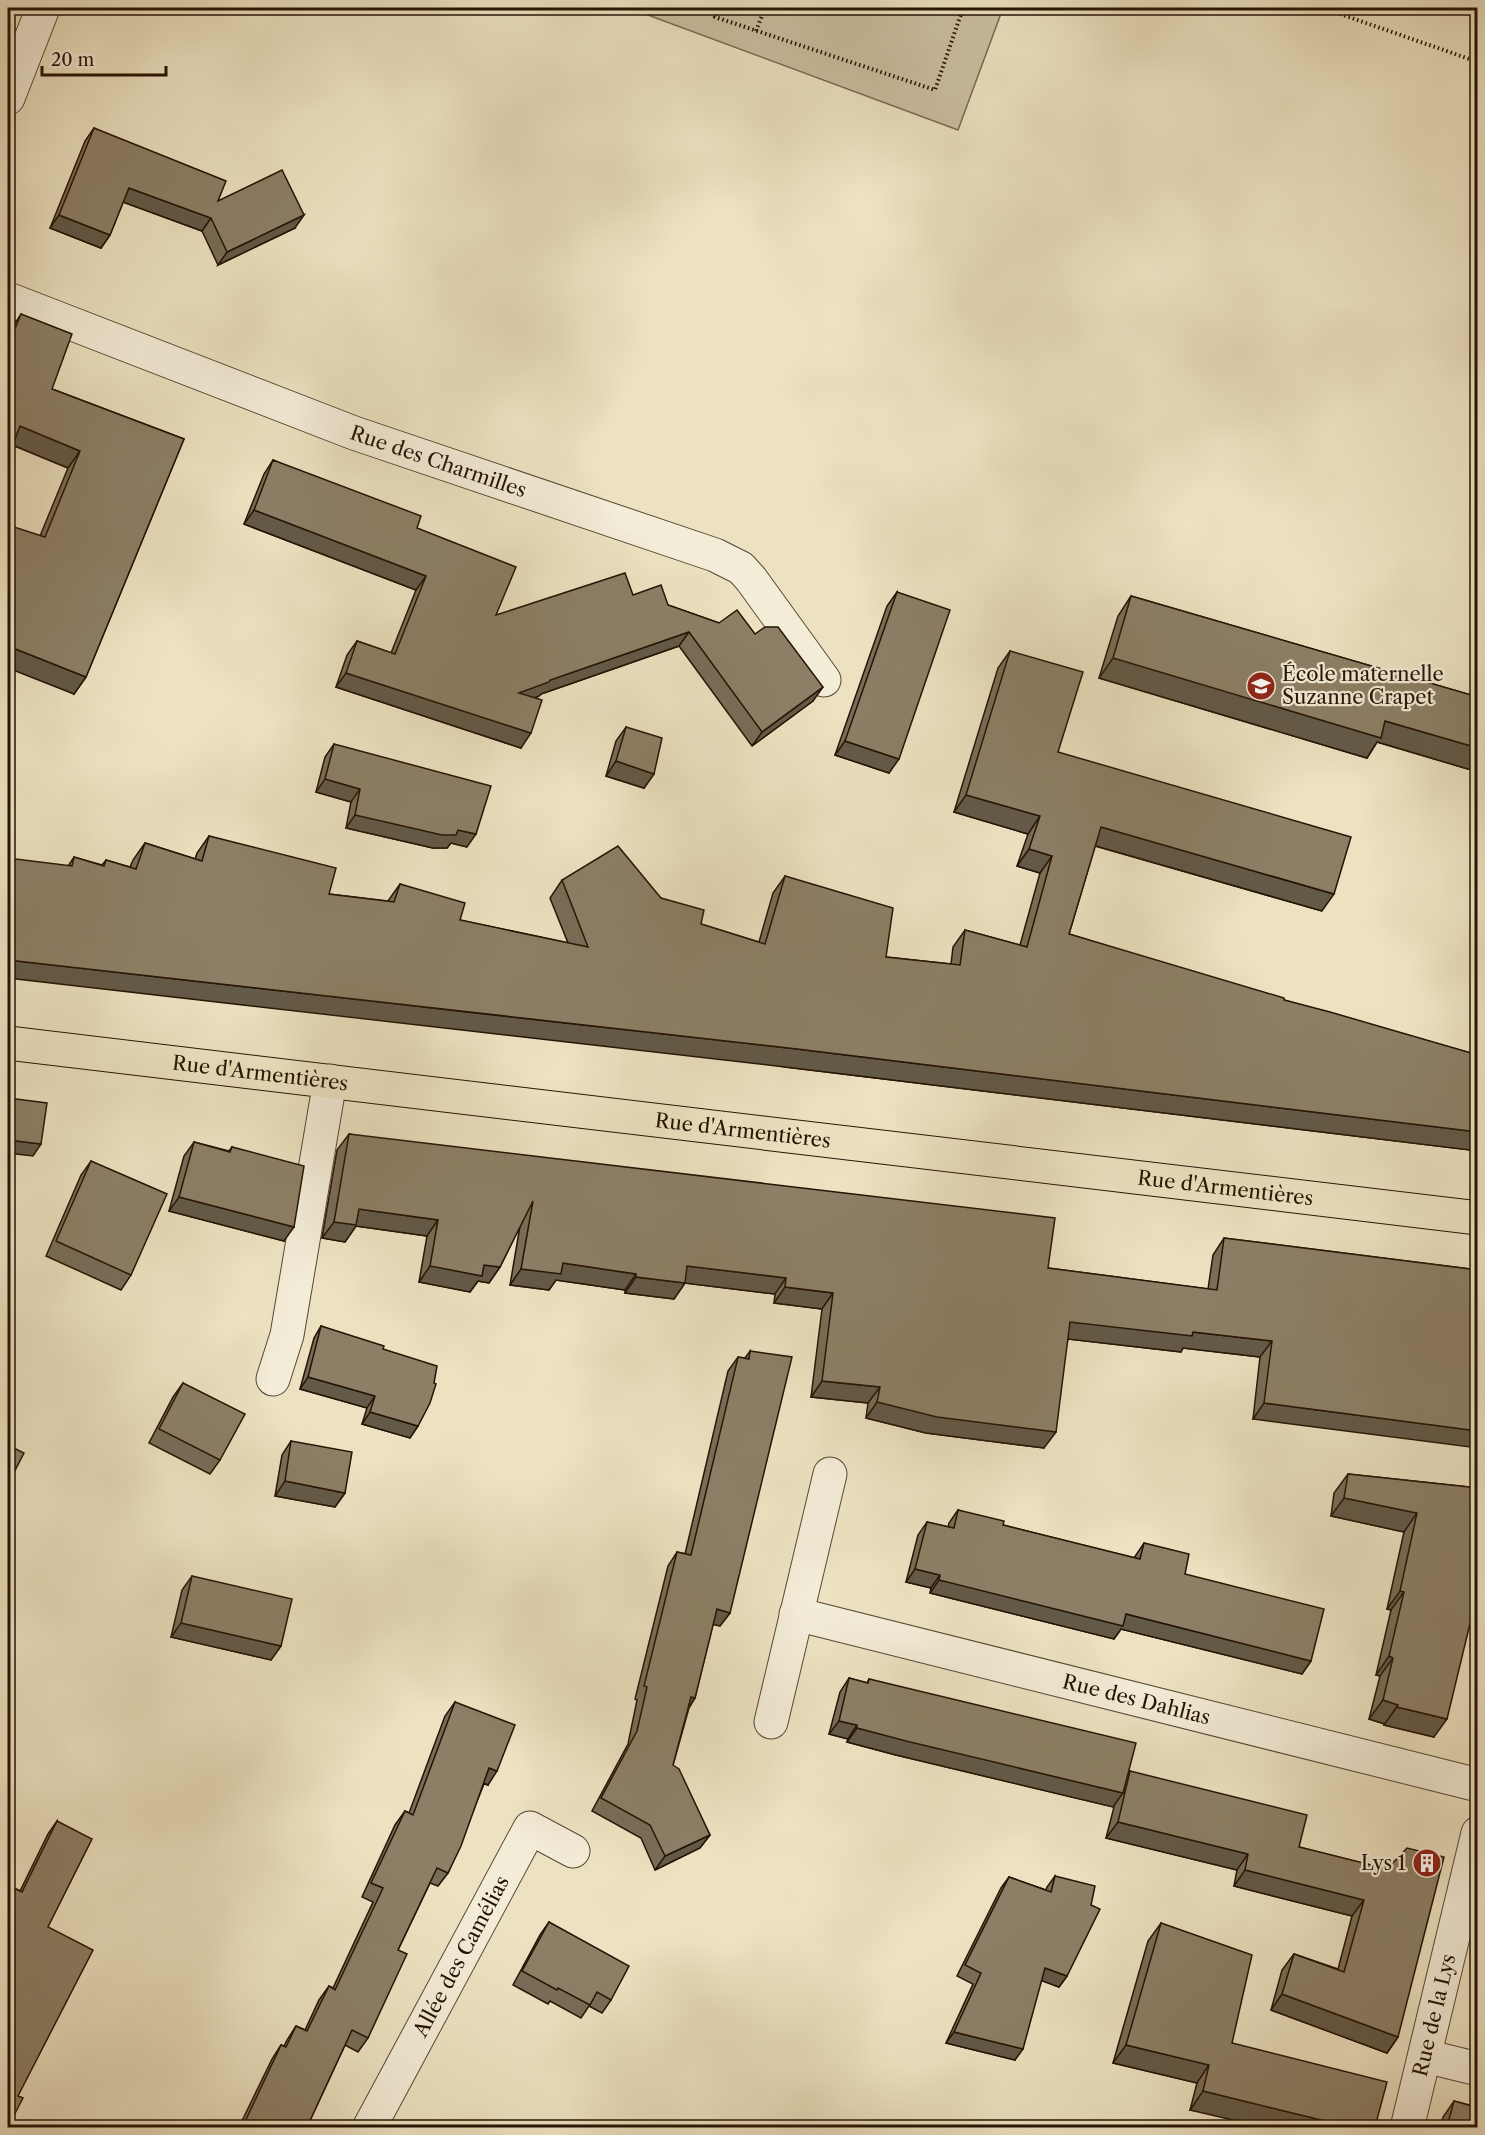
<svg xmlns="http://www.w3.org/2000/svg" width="1485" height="2135" viewBox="0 0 1485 2135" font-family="'Libre Caslon Text',serif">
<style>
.green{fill:#cabfa1;stroke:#786952;stroke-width:1.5}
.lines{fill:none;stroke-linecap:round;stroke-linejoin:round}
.minor-casing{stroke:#574733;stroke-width:35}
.major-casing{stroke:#251304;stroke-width:35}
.path{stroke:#251304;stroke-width:4;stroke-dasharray:1.5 3;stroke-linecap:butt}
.minor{stroke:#f3ecd7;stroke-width:33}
.major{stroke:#ece2c1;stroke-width:33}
.wall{fill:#786d58;stroke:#251304;stroke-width:1.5}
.shaded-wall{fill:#625947;stroke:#251304;stroke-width:1.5}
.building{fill:#8c7f66;stroke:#251304;stroke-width:1.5}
.labels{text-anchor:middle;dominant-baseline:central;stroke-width:4.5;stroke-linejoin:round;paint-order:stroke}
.street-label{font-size:20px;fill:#251304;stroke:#f3ecd7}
.poi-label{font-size:20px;fill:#251304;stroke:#f3ecd7;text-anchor:start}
</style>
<rect width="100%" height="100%" fill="#ece2c1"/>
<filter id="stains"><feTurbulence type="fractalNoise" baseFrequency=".00333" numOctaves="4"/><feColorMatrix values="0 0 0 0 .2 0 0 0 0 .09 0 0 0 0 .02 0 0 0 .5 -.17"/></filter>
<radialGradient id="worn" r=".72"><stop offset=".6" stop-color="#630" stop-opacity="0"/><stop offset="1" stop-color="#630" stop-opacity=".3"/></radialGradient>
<polygon class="green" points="629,8 1003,8 958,130"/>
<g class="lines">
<g class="minor-casing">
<g id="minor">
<polyline points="8,98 43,8"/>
<path id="s1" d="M8,299L354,433L715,555L741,568L751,579L824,680"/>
<polyline points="273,1379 287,1335 330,1081"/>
<path id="s2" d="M796,1614L1478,1785"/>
<polyline points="771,1722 830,1474"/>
<polyline points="1425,2056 1478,2069"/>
<path id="s3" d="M369,2128L530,1828L573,1851"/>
<path id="s4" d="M1407,2128L1478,1833"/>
</g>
</g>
<g class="major-casing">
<g id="major">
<path id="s5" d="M8,1043L1478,1218"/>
</g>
</g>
<g class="path">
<polyline points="710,8 715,17 935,90 963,8"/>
<polyline points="1323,8 1478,62"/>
<polyline points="756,31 765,8"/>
</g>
<use href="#minor" class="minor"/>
<use href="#major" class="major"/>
</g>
<g class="wall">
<polygon points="94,128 218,201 295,228 218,265 202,231 123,202 110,235 101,248 50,228 85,141"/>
<polygon points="21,314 52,389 184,439 86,677 74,694 40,536 68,468 12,445 8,457 8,334"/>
<polygon points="273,460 417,528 496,615 633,595 668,605 719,623 755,634 813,701 752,746 679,646 541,694 539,696 535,698 521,748 336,687 347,655 357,641 391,653 416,590 244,524 264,474"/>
<polygon points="897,592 889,773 835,755 887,606"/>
<polygon points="1131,596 1478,697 1478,772 1377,742 1367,758 1099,678 1118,616"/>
<polygon points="1010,651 1058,752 1322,911 1095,846 1069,934 1284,1000 1478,1055 1478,1151 785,1067 68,866 74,857 102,865 106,860 130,867 133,860 145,843 195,859 197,853 209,836 329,894 388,901 400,884 460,920 568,943 550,898 562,880 661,898 701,924 759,942 773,893 785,876 886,957 951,964 953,947 965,930 1020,945 1040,873 1017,866 1028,834 954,812 998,668"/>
<polygon points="626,727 654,774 644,788 606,776 616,741"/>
<polygon points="334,744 467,847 451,843 447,848 433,848 346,828 351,802 316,792 325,757"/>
<polygon points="349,1134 1048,1268 1208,1289 1213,1255 1224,1238 1478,1270 1253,1419 1260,1357 1183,1348 1181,1352 1068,1339 1044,1448 926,1433 866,1418 868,1403 811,1397 822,1309 774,1303 775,1294 685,1283 674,1299 625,1293 625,1290 556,1280 549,1290 510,1285 520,1226 500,1267 489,1283 478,1281 470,1292 419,1282 427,1236 356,1226 345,1242 322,1238 337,1150"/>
<polygon points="194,1142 229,1151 232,1147 284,1241 169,1211 184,1156"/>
<polygon points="91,1161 131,1275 121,1290 46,1256 81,1175"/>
<polygon points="321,1326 383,1349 418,1426 410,1438 362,1424 367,1408 300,1389 314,1338"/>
<polygon points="750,1351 730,1613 720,1626 713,1624 695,1698 689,1708 673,1765 710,1835 700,1848 655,1870 641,1838 592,1811 628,1744 637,1700 635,1699 668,1566 677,1552 685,1554 728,1371 738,1357 745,1358"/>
<polygon points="183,1383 220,1460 210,1474 149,1443 173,1397"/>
<polygon points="291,1441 345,1493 335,1507 275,1496 282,1455"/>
<polygon points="1348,1474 1478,1488 1478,1629 1469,1627 1434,1737 1384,1725 1385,1724 1369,1719 1380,1676 1376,1675 1391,1610 1387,1609 1404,1532 1331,1516 1334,1493"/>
<polygon points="958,1510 1003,1525 1134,1558 1144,1543 1185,1574 1311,1661 1302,1674 1121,1629 1114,1639 930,1593 931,1588 906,1582 918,1535 927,1522 948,1527 949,1523"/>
<polygon points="192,1576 281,1646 271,1660 171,1637 182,1590"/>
<polygon points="849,1678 867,1683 869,1679 1128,1774 1130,1771 1299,1847 1387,1869 1398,2037 1387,2053 1271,2010 1282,1970 1294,1954 1338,1969 1352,1916 1234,1886 1237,1870 1106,1838 1114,1807 896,1755 847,1742 848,1739 829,1734 840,1692"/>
<polygon points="455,1702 488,1785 484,1784 448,1873 438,1886 430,1883 398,1950 368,2038 358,2052 345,2045 307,2127 239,2127 272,2059 281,2045 284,2046 287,2040 296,2026 305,2030 319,2000 329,1986 333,1988 373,1902 362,1897 395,1825 405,1811 409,1813 445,1716"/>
<polygon points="57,1821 48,1927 18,2096 8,2127 8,1896 14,1888 20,1891 48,1834"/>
<polygon points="1055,1876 1067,1976 1059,1987 1041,1980 1015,2060 946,2043 973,1984 957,1976 1001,1888 1009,1877 1046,1890 1047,1887"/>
<polygon points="549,1922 611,2000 602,2013 589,2006 581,2018 550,2001 548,2004 513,1985 540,1935"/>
<polygon points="1161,1923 1232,2043 1375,2127 1190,2110 1197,2083 1113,2063 1148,1941"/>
<polygon points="1478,2099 1478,2127 1440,2127 1443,2117 1454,2101 1473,2106"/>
</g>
<g class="shaded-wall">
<polygon points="129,188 211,218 202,231 120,201"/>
<polygon points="59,215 110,235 101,248 50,228"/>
<polygon points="304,215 295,228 218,265 227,252"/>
<polygon points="20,426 80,451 68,468 8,443"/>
<polygon points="254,510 426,576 416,590 244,524"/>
<polygon points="689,632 679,646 541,694 539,696 509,707 519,693 550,680"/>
<polygon points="8,646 86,677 74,694 8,668"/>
<polygon points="1113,658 1385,721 1478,748 1478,772 1377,742 1367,758 1099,678"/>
<polygon points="346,673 531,733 521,748 336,687"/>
<polygon points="823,687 813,701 752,746 762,732"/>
<polygon points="845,741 899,759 889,773 835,755"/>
<polygon points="616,761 654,774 644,788 606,776"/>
<polygon points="325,779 360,789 351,802 316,792"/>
<polygon points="966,795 1040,816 1028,834 954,812"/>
<polygon points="355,815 458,830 476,834 467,847 451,843 447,848 433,848 346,828"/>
<polygon points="1101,827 1334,894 1322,911 1089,844"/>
<polygon points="1029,849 1052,856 1040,873 1017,866"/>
<polygon points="8,960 797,1049 1478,1132 1478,1151 785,1067 8,978"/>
<polygon points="8,1140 41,1144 33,1156 8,1153"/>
<polygon points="179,1197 294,1227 284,1241 169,1211"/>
<polygon points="359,1209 438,1220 427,1236 356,1226 345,1242 322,1238 334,1222"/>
<polygon points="563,1263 636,1274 625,1290 556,1280 549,1290 510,1285 521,1269"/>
<polygon points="484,1265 500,1267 489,1283 478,1281 470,1292 419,1282 430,1266"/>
<polygon points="687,1266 786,1278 775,1294 676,1282"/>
<polygon points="636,1277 685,1283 674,1299 625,1293"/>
<polygon points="785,1287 833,1293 822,1309 774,1303"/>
<polygon points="1070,1322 1193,1332 1272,1341 1260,1357 1183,1348 1181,1352 1059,1338"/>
<polygon points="308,1377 375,1396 367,1408 300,1389"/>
<polygon points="822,1381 880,1387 868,1403 811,1397"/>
<polygon points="877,1402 1056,1432 1044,1448 926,1433 866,1418"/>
<polygon points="1264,1403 1478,1431 1478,1448 1253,1419"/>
<polygon points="370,1412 418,1426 410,1438 362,1424"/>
<polygon points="285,1481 345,1493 335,1507 275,1496"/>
<polygon points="1344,1498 1417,1513 1404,1532 1331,1516"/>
<polygon points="915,1569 940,1575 931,1588 906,1582"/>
<polygon points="939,1580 1126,1614 1311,1661 1302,1674 1121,1629 1114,1639 930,1593"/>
<polygon points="1400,1591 1404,1592 1391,1610 1387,1609"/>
<polygon points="1474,1607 1478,1608 1478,1629 1461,1625"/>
<polygon points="717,1609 730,1613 720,1626 707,1623"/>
<polygon points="181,1623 281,1646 271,1660 171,1637"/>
<polygon points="1389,1656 1393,1658 1380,1676 1376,1675"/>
<polygon points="691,1697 695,1698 686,1711"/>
<polygon points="1383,1700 1398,1705 1385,1724 1369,1719"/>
<polygon points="1397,1707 1447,1719 1434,1737 1384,1725"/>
<polygon points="839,1721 857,1725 848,1739 829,1734"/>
<polygon points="857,1728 1123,1793 1113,1807 896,1755 847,1742"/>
<polygon points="489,1768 497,1771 488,1785 480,1782"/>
<polygon points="1118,1822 1248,1854 1237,1870 1106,1838"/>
<polygon points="710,1835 700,1848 655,1870 665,1856"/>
<polygon points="1245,1870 1364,1900 1352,1916 1234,1886"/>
<polygon points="1045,1968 1067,1976 1059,1987 1037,1979"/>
<polygon points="1282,1994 1398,2037 1387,2053 1271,2010"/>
<polygon points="954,2032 1023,2049 1015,2060 946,2043"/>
<polygon points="1126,2045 1209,2065 1197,2083 1113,2063"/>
<polygon points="1203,2091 1350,2127 1263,2127 1190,2110"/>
</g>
<g class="building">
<polygon points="94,128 226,181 218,201 282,170 304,215 227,252 211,218 129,188 110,235 59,215"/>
<polygon points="21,314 72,334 52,389 184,439 86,677 8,646 8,525 45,537 80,451 20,426 8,457 8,343 9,343"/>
<polygon points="273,460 421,516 417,528 516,567 496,615 625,573 633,595 661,585 668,605 719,623 737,610 755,634 765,627 778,627 823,687 762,732 689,632 550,680 549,682 519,693 542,700 531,733 346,673 357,641 395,654 426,576 254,510"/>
<polygon points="897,592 950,610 899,759 845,741"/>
<polygon points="1131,596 1478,697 1478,748 1385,721 1381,738 1113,658"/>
<polygon points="1010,651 1083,672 1058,752 1351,837 1334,894 1101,827 1069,934 1284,998 1284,1000 1330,1012 1478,1055 1478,1132 797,1049 8,960 8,858 72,866 74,857 104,866 106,860 136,869 145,843 202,861 209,836 336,868 329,894 394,902 400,884 465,903 460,920 588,947 562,880 618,846 661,898 704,910 701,924 765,944 785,876 893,908 886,957 960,965 965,930 1027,947 1052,856 1029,849 1040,816 966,795"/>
<polygon points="626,727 662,738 654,774 616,761"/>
<polygon points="334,744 491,786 476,834 458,830 456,835 442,835 355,815 360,789 325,779"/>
<polygon points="8,1098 47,1103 41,1144 8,1140"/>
<polygon points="349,1134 1055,1218 1048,1268 1217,1290 1224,1238 1478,1270 1478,1431 1264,1403 1272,1341 1193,1332 1192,1336 1070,1322 1056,1432 937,1417 877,1402 880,1387 822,1381 833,1293 785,1287 786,1278 687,1266 685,1283 636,1277 636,1274 563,1263 561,1274 521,1269 533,1201 500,1267 484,1265 482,1276 430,1266 438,1220 359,1209 356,1225 334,1222"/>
<polygon points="194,1142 230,1152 232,1147 304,1166 294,1227 179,1197"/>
<polygon points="91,1161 167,1194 131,1275 56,1241"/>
<polygon points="321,1326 384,1346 383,1349 437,1366 434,1383 436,1384 430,1403 418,1426 370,1412 375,1396 308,1377"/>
<polygon points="750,1351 792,1357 730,1613 717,1609 695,1698 691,1697 673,1765 679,1769 710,1835 665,1856 650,1825 601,1798 637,1731 647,1687 644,1686 677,1552 691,1555 738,1357 749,1359"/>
<polygon points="183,1383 245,1414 220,1460 159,1429"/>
<polygon points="291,1441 352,1452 345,1493 285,1481"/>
<polygon points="8,1445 24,1453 8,1484"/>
<polygon points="1348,1474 1478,1488 1478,1608 1474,1607 1447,1719 1397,1707 1398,1705 1383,1700 1393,1658 1389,1656 1404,1592 1400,1591 1417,1513 1344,1498"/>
<polygon points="958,1510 1004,1521 1003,1525 1140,1559 1144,1543 1189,1554 1185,1574 1324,1609 1311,1661 1126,1614 1123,1626 939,1580 940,1575 915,1569 927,1522 954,1528"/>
<polygon points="192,1576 292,1599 281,1646 181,1623"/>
<polygon points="849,1678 868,1683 869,1679 1136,1743 1123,1793 906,1741 857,1728 857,1725 839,1721"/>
<polygon points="455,1702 515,1725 497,1771 489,1768 461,1846 448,1873 437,1868 398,1950 407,1954 368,2038 352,2030 307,2127 247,2127 243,2126 281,2045 286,2047 296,2026 307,2031 329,1986 335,1990 383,1888 371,1883 405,1811 413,1815"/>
<polygon points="1130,1771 1307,1815 1299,1847 1387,1869 1407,1848 1444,1857 1398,2037 1282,1994 1294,1954 1344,1972 1364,1900 1245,1870 1248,1854 1118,1822"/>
<polygon points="57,1821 92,1839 48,1927 93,1950 18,2096 23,2098 8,2127 8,1940 9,1937 8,1936 8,1899 14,1888 22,1892"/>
<polygon points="1055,1876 1095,1886 1091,1905 1100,1909 1067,1976 1045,1968 1023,2049 954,2032 981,1973 965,1965 1009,1877 1051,1892"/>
<polygon points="549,1922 629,1966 611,2000 597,1992 590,2005 558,1988 557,1990 522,1971"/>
<polygon points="1161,1923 1252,1955 1232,2043 1387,2082 1375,2127 1350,2127 1203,2091 1209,2065 1126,2045"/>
<polygon points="1454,2101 1476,2107 1478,2102 1478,2127 1447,2127"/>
</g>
<defs>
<g id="school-disc" transform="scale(1.5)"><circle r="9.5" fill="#8f2418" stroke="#f3ecd7"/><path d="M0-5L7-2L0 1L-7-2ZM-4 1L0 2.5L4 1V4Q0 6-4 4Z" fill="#fff"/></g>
<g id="building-disc" transform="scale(1.5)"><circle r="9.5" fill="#8f2418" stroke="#f3ecd7"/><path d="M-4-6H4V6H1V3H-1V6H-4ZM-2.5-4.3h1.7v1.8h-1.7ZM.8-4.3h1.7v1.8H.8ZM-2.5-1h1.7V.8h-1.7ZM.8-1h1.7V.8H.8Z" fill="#fff"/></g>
</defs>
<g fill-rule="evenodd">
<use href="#school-disc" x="1261" y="686"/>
<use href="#building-disc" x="1427" y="1863"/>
</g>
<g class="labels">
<g class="street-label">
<text stroke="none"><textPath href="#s1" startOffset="460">Rue des Charmilles</textPath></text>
<text stroke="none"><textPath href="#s5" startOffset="254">Rue d'Armentières</textPath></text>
<text stroke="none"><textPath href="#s5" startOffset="740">Rue d'Armentières</textPath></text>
<text stroke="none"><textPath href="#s5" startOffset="1226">Rue d'Armentières</textPath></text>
<text stroke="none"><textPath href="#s2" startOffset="351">Rue des Dahlias</textPath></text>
<text stroke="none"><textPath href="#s3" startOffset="195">Allée des Camélias</textPath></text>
<text stroke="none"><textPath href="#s4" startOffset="116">Rue de la Lys</textPath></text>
</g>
<g class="poi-label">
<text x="1282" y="674">École maternelle<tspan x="1282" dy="23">Suzanne Crapet</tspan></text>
<text x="1406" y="1863" text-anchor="end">Lys 1</text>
</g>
</g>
<rect width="1485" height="2135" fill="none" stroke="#ece2c1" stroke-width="30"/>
<rect x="9" y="9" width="1467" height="2117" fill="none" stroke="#251304" stroke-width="3"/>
<rect x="15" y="15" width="1455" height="2105" fill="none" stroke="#251304" stroke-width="1.5"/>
<path d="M42 66v9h124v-9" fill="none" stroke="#251304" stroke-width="3"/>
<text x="51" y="66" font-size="18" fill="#251304" stroke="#f3ecd7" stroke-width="4.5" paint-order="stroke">20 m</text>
<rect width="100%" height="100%" filter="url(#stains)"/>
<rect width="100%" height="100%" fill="url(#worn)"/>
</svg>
